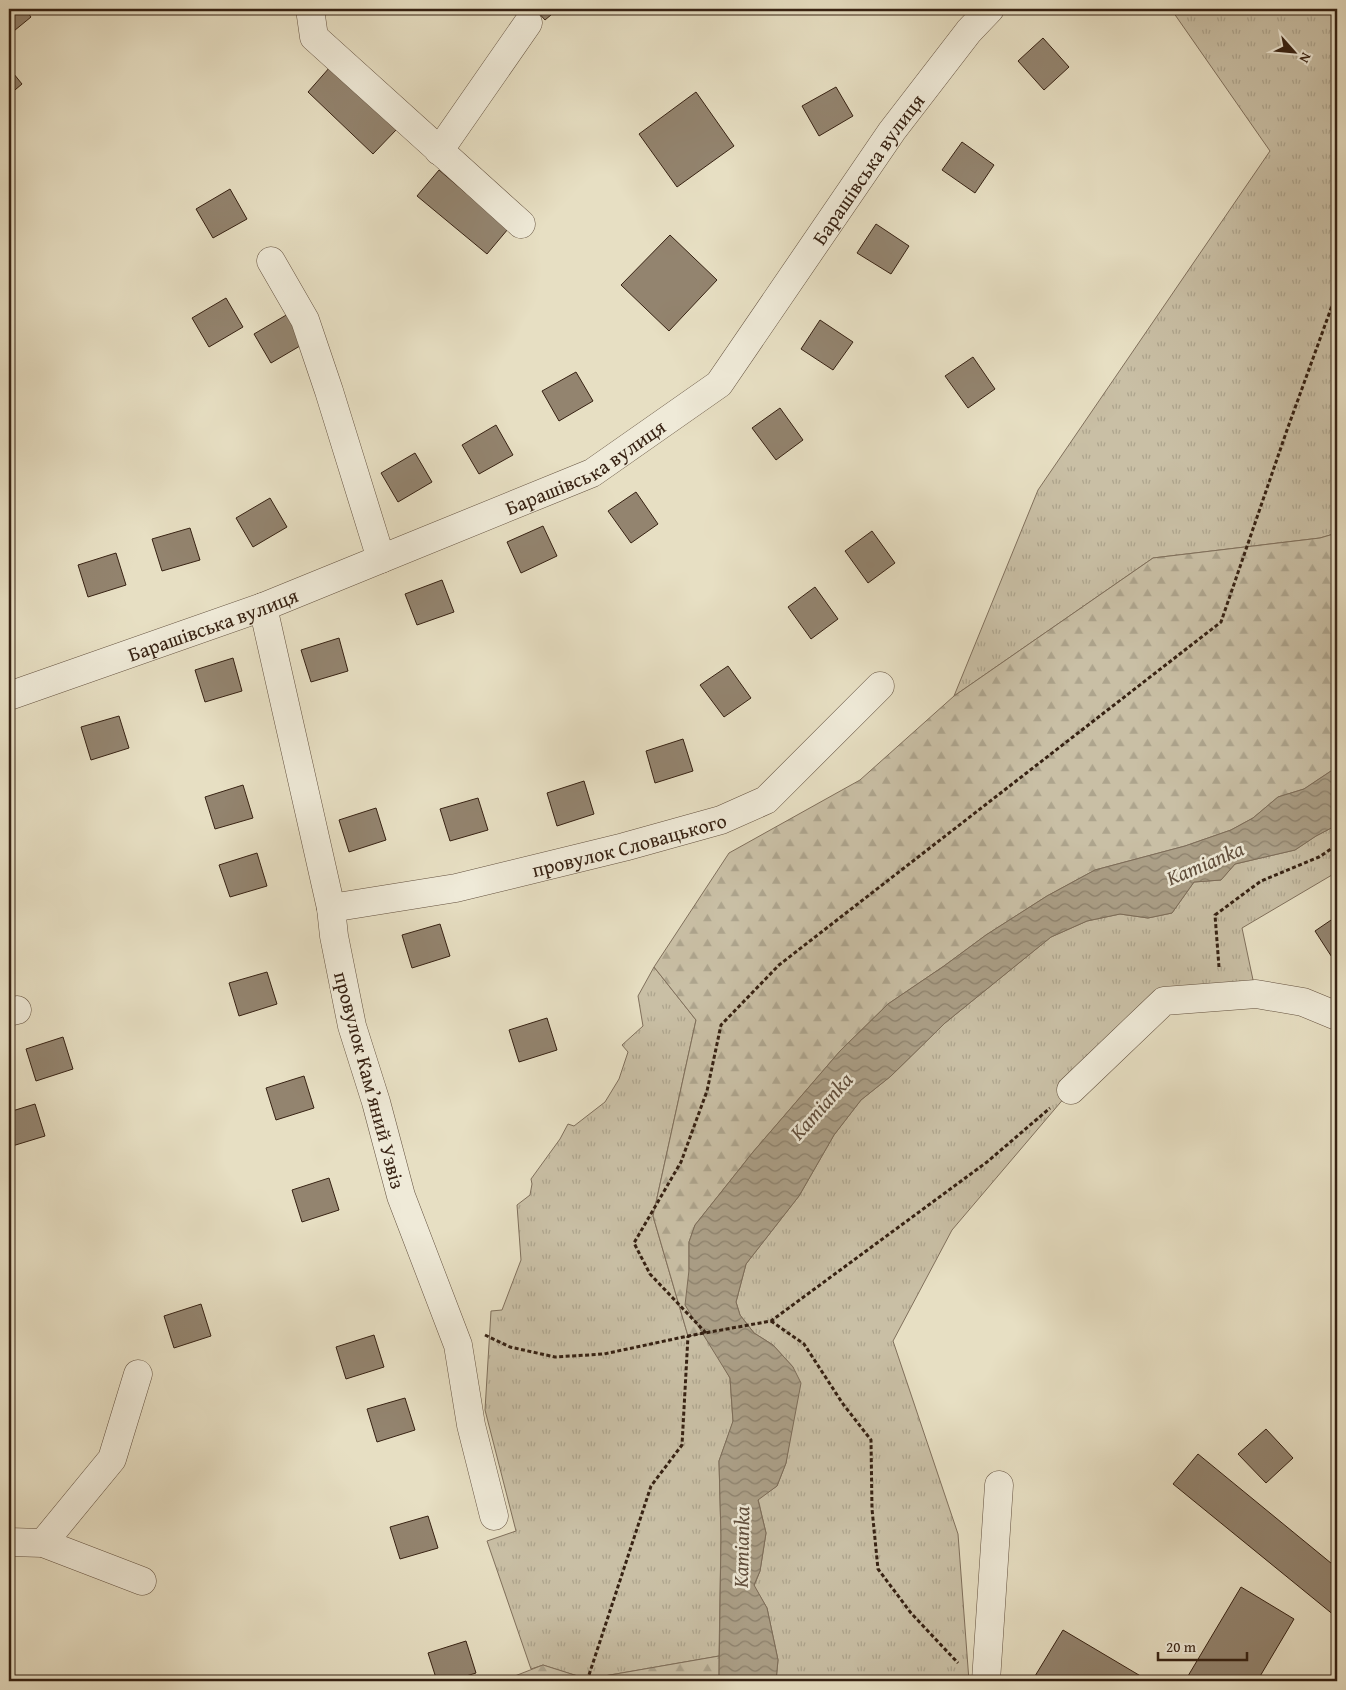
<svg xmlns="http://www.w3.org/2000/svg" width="1346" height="1690" viewBox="0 0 1346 1690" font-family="'Gentium Book Plus',serif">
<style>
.grass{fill:url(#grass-tufts);stroke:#80705c}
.forest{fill:url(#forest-firs);stroke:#80705c}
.water{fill:url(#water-waves);stroke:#7d6d59}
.building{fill:#93846f;stroke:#372213}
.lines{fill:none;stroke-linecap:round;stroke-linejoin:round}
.minor-casing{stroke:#63513f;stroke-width:29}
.path{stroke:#372213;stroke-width:3;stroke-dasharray:4 2.5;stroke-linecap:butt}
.minor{stroke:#efead8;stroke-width:28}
.labels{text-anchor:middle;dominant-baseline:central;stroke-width:5;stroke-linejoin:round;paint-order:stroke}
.street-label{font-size:20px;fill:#372213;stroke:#efead8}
.water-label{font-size:21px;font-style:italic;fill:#604e3c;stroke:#efead8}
</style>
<defs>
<pattern id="grass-tufts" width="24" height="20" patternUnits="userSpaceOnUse" patternTransform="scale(1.25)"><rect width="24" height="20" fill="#c9bfa5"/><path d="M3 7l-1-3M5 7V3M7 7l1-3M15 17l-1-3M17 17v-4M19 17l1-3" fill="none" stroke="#ada48d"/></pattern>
<pattern id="forest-firs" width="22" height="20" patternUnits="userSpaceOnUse" patternTransform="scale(1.25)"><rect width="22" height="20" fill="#c9bfa5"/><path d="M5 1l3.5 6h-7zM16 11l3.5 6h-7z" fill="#ada48d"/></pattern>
<pattern id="water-waves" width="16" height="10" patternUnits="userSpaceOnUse" patternTransform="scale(1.25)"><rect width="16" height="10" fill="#ab9f87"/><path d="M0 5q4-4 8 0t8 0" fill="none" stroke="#8c816d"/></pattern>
</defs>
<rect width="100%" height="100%" fill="#e7dfc3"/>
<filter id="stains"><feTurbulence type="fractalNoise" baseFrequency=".004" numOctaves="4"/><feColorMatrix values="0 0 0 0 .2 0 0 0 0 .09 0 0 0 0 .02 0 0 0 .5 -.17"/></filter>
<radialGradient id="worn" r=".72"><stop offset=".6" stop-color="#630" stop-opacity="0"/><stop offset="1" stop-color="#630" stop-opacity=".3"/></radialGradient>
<g class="grass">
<polygon points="1171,9 1337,9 1337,533 1320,538 1153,558 954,696 1038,490 1270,151"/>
<polygon points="1337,825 1337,872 1242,928 1256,994 1164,1001 1071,1090 952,1230 893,1341 958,1534 969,1681 776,1681 778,1660 767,1608 754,1586 760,1571 766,1533 758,1499 777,1486 786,1463 792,1425 793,1367 773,1345 754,1333 740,1315 736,1302 746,1264 799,1196 834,1135 861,1100 891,1076 945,1023 1051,937 1087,921 1120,914 1148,918 1172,913 1194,882 1221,880 1235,864 1295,850 1316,836"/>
<polygon points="654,967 696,1020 653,1216 688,1336 706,1333 730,1378 733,1422 719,1461 721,1536 719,1656 587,1679 543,1665 531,1669 487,1541 516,1531 485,1410 491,1311 502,1310 521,1260 517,1205 530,1195 532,1184 531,1179 560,1139 568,1124 574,1126 605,1102 619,1079 628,1052 622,1045 643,1026 638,996"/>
</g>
<g class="forest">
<polygon points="1337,533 1337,767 1304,789 1278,797 1253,818 1231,830 1185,846 1095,870 1047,896 986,935 944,966 888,1004 840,1051 753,1152 695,1225 689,1242 689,1270 706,1333 688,1336 653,1216 696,1020 654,967 729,853 860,780 954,696 1153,558 1320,538"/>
<polygon points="719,1656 719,1681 502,1681 543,1665 587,1679"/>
</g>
<polygon class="water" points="1337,767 1337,825 1316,836 1295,850 1235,864 1221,880 1194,882 1172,913 1148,918 1120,914 1087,921 1051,937 945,1023 891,1076 861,1100 834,1135 799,1196 746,1264 736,1302 740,1315 754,1333 773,1345 793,1367 801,1383 786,1463 777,1486 758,1500 766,1533 760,1571 754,1585 767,1608 778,1660 776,1681 719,1681 721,1536 719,1461 733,1421 730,1378 685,1305 689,1270 689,1242 695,1225 753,1152 840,1051 888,1004 944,966 986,935 1047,896 1095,870 1185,846 1231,830 1253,818 1278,797 1304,789"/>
<g class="building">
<polygon points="9,9 25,9 31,17 9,35"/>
<polygon points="535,9 558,9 545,20"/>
<polygon points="1043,38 1069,67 1044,90 1018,61"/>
<polygon points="330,67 396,130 373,154 308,92"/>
<polygon points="9,68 22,84 9,95"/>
<polygon points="836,87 853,116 819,136 802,106"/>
<polygon points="696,92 734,146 677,187 639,134"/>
<polygon points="962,142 994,165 975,193 942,170"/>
<polygon points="439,170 508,229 487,254 417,196"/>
<polygon points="230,189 247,219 213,238 196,209"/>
<polygon points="876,224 909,246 891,274 857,253"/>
<polygon points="670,235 717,280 669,331 621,285"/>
<polygon points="226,298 243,327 209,347 192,318"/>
<polygon points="288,314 305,343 271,363 254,334"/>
<polygon points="820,320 853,342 833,370 801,349"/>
<polygon points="973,357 995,389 968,408 945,376"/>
<polygon points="576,372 593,401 559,421 542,391"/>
<polygon points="780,408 803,440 776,460 752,428"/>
<polygon points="496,425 513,455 479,474 462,445"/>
<polygon points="415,453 432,482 398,502 381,473"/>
<polygon points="636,492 658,524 631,543 608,511"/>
<polygon points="270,498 287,527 253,547 236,518"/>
<polygon points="543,526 557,556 521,573 507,542"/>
<polygon points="190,528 200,560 162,571 152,539"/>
<polygon points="872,531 895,563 868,583 845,551"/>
<polygon points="116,553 126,585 88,597 78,565"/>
<polygon points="442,580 454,612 417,625 405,594"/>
<polygon points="815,587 838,619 811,639 788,607"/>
<polygon points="339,638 348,671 311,682 301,650"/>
<polygon points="233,658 242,691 205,702 195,670"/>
<polygon points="728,666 751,698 724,717 700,685"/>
<polygon points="119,716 129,748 91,760 81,727"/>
<polygon points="683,739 693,771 655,783 646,751"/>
<polygon points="584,781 594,814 557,826 547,793"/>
<polygon points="243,785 253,818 215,829 205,797"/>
<polygon points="478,798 488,830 450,841 440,809"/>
<polygon points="376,808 386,840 349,852 339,820"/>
<polygon points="257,853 267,886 230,897 219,865"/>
<polygon points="1337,916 1337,965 1315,931"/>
<polygon points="440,924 450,956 412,968 402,935"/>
<polygon points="267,972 277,1004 239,1016 229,983"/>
<polygon points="547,1018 557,1050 519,1062 509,1030"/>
<polygon points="63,1037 73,1069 36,1081 26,1049"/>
<polygon points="304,1076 314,1108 276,1120 266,1088"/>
<polygon points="35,1104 45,1136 9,1147 9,1112"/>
<polygon points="329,1178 339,1210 302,1222 292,1190"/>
<polygon points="201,1304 211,1336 174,1348 164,1316"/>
<polygon points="374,1335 384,1367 346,1379 336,1347"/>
<polygon points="405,1398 415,1430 377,1442 367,1409"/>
<polygon points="1266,1429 1293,1458 1266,1483 1238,1454"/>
<polygon points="1198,1454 1337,1568 1337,1613 1335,1616 1173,1484"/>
<polygon points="428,1516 438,1548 400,1559 390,1527"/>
<polygon points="1241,1587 1294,1619 1259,1678 1264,1681 1185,1681"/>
<polygon points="1063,1630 1149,1681 1032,1681"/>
<polygon points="466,1641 476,1673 450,1681 437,1681 428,1653"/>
</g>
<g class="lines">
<g class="minor-casing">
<g id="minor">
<polyline points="310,9 314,37 521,224"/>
<polyline points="439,151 528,23"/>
<polyline points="271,261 305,320 329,391 381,559"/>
<polyline points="263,607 331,908 334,936 352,1026 376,1102 401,1196 458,1345 471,1425 494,1516"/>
<path id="s1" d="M9,696L263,607L592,473L719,384L892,131L969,31L990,9"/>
<path id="s2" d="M331,908L456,888L624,847L721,820L766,800L880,686"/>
<polyline points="9,1012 17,1010"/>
<polyline points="1071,1090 1164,1001 1256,994 1303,1002 1337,1016"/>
<polyline points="9,1542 43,1543 142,1581"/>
<polyline points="43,1543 112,1459 138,1374"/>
<polyline points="986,1681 999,1485"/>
</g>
</g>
<g class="path">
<polyline points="1219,967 1215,915 1261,881 1319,857 1337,845"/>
<polyline points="771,1321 804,1344 843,1404 871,1440 872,1509 878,1569 911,1613 958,1663"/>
<polyline points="706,1333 650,1274 634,1243 681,1162 707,1091 721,1025 779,965 1221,622 1287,430 1337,292"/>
<polyline points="485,1335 510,1347 555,1357 604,1354 688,1336 771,1321 987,1162 1050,1108"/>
<polyline points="587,1681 651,1486 682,1445 688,1336"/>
</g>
<use href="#minor" class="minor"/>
</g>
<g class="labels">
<g class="street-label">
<text stroke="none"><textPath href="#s1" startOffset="1041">Барашівська вулиця</textPath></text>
<text stroke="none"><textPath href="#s1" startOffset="621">Барашівська вулиця</textPath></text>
<text stroke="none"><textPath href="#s1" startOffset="216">Барашівська вулиця</textPath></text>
<text stroke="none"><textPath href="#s2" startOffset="305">провулок Словацького</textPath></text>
<text transform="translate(370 1080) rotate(75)">провулок Камʼяний Узвіз</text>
</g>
<g class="water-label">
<text transform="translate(1205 863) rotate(-23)">Kamianka</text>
<text transform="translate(821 1106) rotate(-48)">Kamianka</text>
<text transform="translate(741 1547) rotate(-89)">Kamianka</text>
</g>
</g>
<rect width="1346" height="1690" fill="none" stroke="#e7dfc3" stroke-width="30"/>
<rect x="10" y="10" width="1326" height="1670" fill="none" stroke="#372213" stroke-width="2.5"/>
<rect x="15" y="15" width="1316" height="1660" fill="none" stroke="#372213"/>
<g transform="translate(1294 52) rotate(117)" stroke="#efead8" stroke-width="4" paint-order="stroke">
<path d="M0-4L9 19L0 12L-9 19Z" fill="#372213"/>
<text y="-8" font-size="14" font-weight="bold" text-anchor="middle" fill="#372213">N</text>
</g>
<path d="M1158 1652v8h89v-8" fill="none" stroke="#372213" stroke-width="2.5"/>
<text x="1166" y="1652" font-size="15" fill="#372213" stroke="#efead8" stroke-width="4" paint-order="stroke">20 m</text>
<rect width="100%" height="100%" filter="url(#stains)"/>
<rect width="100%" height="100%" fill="url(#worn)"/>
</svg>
